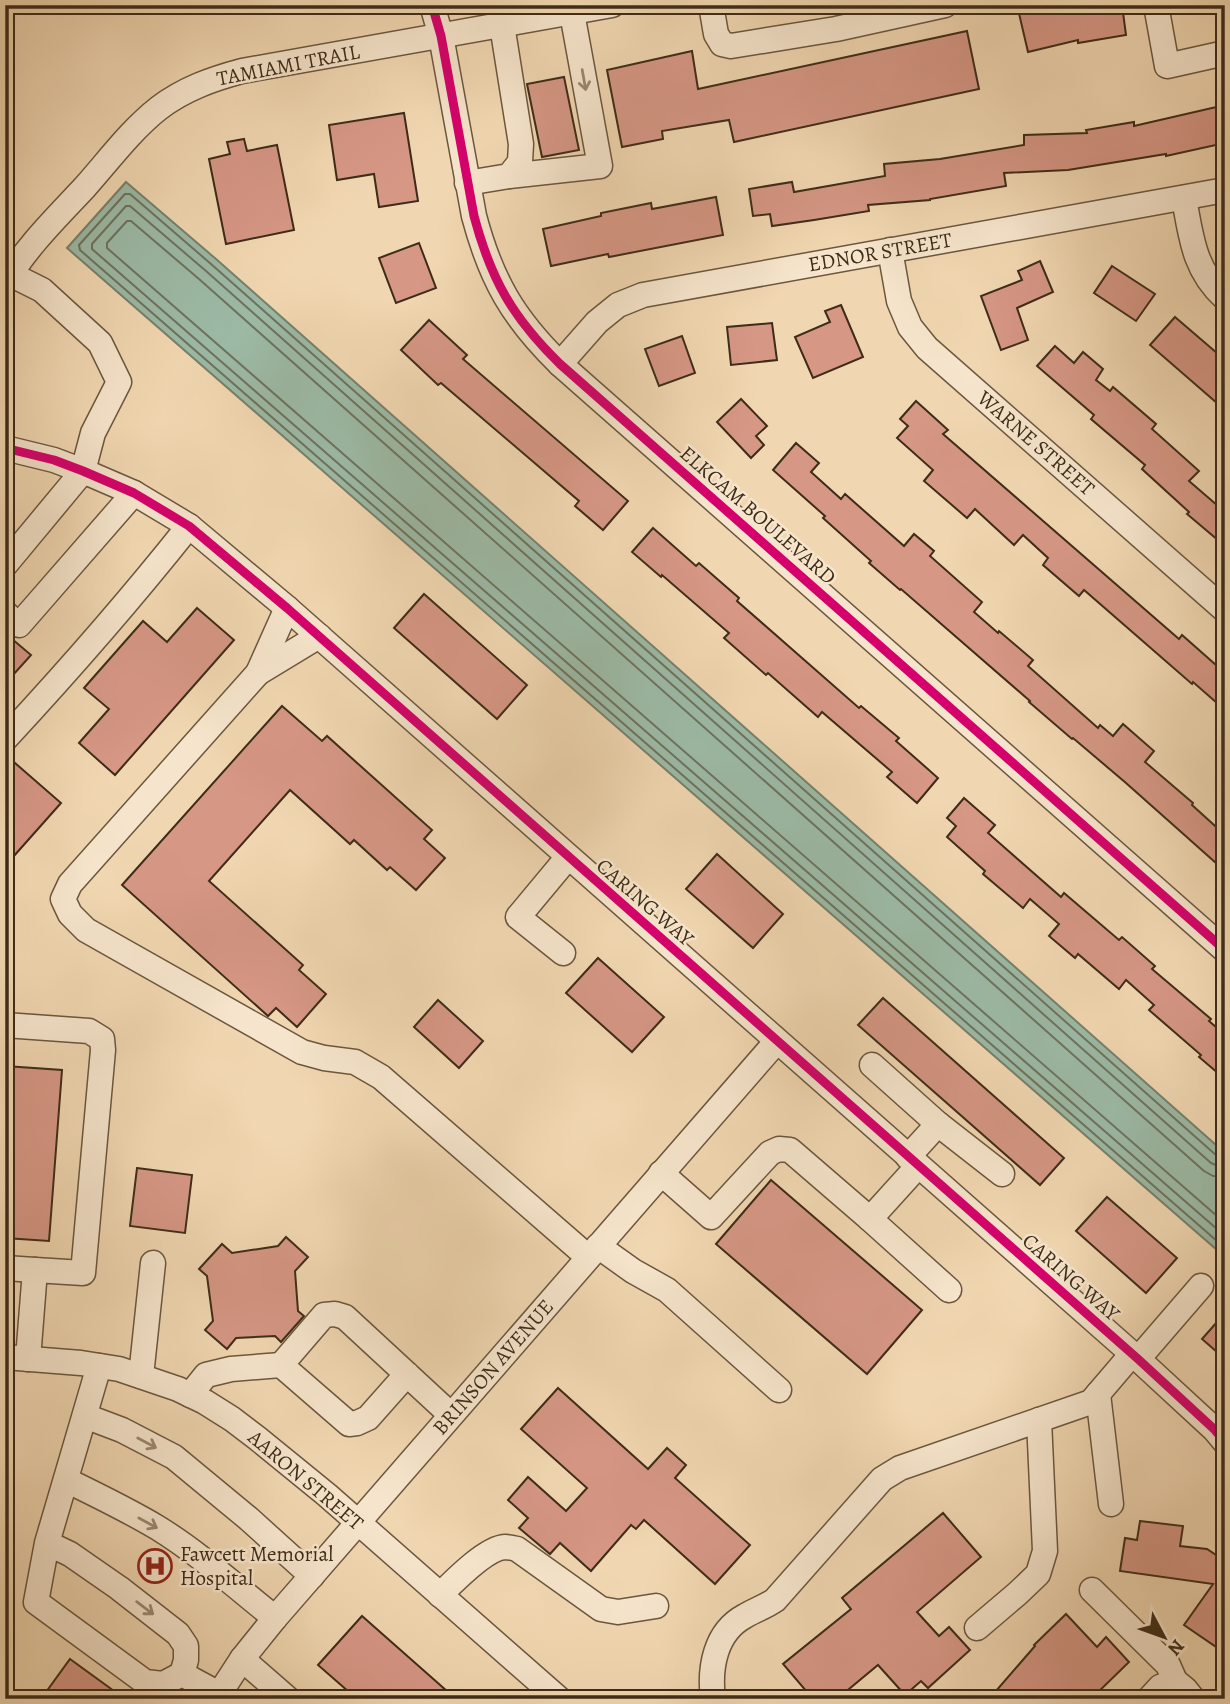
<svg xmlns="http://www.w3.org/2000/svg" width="1230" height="1704" viewBox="0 0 1230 1704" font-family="Alegreya,serif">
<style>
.water{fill:#9cbaa6;stroke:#76816d;stroke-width:2}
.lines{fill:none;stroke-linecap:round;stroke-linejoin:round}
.shore{stroke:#6d735f;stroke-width:2}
.building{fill:#d69785;stroke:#3e2c18;stroke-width:2}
.minor-casing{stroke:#6b573e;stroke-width:27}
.minor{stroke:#f6e5cc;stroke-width:24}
.cycleway-casing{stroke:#f6e5cc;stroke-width:13}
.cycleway{stroke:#d6006c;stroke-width:9}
.oneway{stroke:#9a8872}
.labels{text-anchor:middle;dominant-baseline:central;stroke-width:5;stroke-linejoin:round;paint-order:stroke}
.street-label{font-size:21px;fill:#3e2c18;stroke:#f6e5cc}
.poi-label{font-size:21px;fill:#3e2c18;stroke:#f6e5cc;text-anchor:start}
</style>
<rect width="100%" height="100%" fill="#f1d7b1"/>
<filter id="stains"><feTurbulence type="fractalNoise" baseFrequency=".00286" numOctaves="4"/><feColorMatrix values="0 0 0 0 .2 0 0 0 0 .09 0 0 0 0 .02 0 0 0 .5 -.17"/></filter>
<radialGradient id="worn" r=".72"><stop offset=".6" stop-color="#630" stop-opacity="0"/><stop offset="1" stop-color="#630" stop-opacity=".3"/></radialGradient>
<polygon class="water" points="126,182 216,259 1225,1153 1225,1257 67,248"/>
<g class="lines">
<g class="shore">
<polyline points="1225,1158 1217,1156 211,264 130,194 125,194 79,245 80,250 1225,1248"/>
<polyline points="1225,1167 1218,1166 1211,1163 206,271 130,206 126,206 92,244 92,249 1225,1236"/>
<polyline points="1225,1177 1213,1176 1204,1171 199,279 131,221 127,221 107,243 107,248 1225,1223"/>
</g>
</g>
<g class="building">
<polygon points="1017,5 1122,5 1126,35 1078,43 1078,40 1028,52"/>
<polygon points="967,31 979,89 734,142 729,120 662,131 663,139 622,147 607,70 692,51 698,89"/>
<polygon points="564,77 579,150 542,157 527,84"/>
<polygon points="1225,105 1225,143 1166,156 1166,154 1068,170 1004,173 1006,186 930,199 930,200 868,205 869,211 814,220 772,226 770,214 753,216 749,189 792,182 794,192 885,176 884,164 940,159 1024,145 1024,135 1087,133 1086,130 1134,122 1134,126"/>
<polygon points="404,113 418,201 379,207 374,174 337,180 329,125"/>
<polygon points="244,139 247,151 277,145 294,230 226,244 209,159 230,154 227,142"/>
<polygon points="716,197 723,235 609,257 608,254 551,266 543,229 601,216 601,213 651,203 652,209"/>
<polygon points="419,243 436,288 396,303 379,258"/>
<polygon points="1040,261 1053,292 1017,308 1028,340 1001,350 981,296 1022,280 1018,271"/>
<polygon points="1112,266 1155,294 1136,321 1094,293"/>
<polygon points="841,305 863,357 813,378 795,337 830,322 825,311"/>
<polygon points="1175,317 1225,360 1225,410 1150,345"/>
<polygon points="429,320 467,355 463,359 628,501 603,530 575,506 579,501 441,383 438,385 401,350"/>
<polygon points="772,323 777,360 731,365 727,327"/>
<polygon points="682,336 695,373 659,386 645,349"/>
<polygon points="1055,346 1074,363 1083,352 1103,369 1096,380 1110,391 1113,387 1156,424 1152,429 1199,471 1189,481 1225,512 1225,546 1187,514 1189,512 1142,469 1145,465 1091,419 1094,415 1037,366"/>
<polygon points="741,399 767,426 756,436 764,445 751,458 717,422"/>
<polygon points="916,401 948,430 943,434 1179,639 1182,635 1225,673 1225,710 1193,682 1192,684 1084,590 1079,596 1043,565 1048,558 1023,535 1014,545 975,509 967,518 924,481 933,470 897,438 908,426 900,419"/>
<polygon points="796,443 819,463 811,472 841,499 845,494 904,546 914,534 934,551 930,556 982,602 974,612 998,633 999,631 1033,660 1028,666 1098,728 1100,725 1113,736 1123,724 1154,751 1145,762 1193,803 1192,805 1225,835 1225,871 1126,783 1073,738 1072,739 1029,702 1030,701 901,589 900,590 869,563 871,561 823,518 825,516 773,470"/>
<polygon points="653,528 696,566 699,563 739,598 737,601 859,708 861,706 899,738 896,741 938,778 917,803 887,777 892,772 822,712 818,717 768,673 766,675 724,638 729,633 662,575 661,577 632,552"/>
<polygon points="424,594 527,685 497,719 394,628"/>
<polygon points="197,608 234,640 115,775 79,743 109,709 84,688 143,621 167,642"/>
<polygon points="5,633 31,655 5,684"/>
<polygon points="282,706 322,741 327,736 432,830 424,839 445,858 416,890 390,867 387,870 354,840 350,844 290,790 209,881 303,965 299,970 326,994 297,1027 276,1008 268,1016 122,885"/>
<polygon points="15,763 61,803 5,866 5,774"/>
<polygon points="964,798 995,825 988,833 1061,897 1064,893 1119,940 1122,937 1155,966 1152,969 1211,1019 1209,1021 1225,1035 1225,1079 1199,1057 1201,1055 1149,1010 1154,1005 1126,980 1119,989 1078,954 1075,958 1049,936 1059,924 1030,899 1023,908 983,874 985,871 947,837 956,826 947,818"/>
<polygon points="717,854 783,914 753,948 686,889"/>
<polygon points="598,958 664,1017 632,1052 566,993"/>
<polygon points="883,998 1064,1158 1040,1185 858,1025"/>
<polygon points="438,1000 483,1041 459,1068 414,1027"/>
<polygon points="5,1066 62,1070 49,1241 5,1238"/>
<polygon points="137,1168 192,1175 185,1233 130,1226"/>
<polygon points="771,1180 922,1310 867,1374 716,1244"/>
<polygon points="1107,1197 1177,1258 1146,1293 1076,1231"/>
<polygon points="286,1237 308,1257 295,1271 298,1311 304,1316 281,1342 275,1336 236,1338 227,1349 205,1330 213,1321 207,1276 199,1269 222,1244 232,1253 278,1246"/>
<polygon points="1225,1313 1225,1359 1202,1339"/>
<polygon points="558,1388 648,1469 667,1448 686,1465 675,1478 750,1545 715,1584 644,1520 636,1529 631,1525 591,1571 560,1543 550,1554 519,1528 528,1518 508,1500 528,1477 566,1511 587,1488 521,1429"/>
<polygon points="943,1513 981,1557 917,1612 939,1636 949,1627 970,1650 928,1688 921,1681 905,1695 878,1665 837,1699 813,1699 783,1664 851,1609 842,1598"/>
<polygon points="1140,1521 1183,1526 1180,1546 1207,1549 1225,1561 1225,1653 1184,1625 1213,1584 1120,1571 1125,1538 1137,1540"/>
<polygon points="1066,1614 1097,1647 1106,1637 1129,1662 1091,1699 989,1699 1035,1646 1034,1645"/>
<polygon points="362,1616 456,1699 357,1699 318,1665"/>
<polygon points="70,1659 125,1699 41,1699"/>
</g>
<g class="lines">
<g class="minor-casing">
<g id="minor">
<path d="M432,5L441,36L474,216C491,280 513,318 560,364L1225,950"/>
<polyline points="711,5 716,34 722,44 731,46 836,29 945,5"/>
<polyline points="1156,5 1167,66 1225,53"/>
<polyline points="509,176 600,166 572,13"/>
<polyline points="467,183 509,176 520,162 521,144 502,25"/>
<path d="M1184,198C1191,237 1194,270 1225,298"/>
<polyline points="890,250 899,301 910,327 927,348 1225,610"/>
<path d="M5,283C26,247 57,217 85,187C109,160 131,130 159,108C184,89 212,79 242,71L612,5"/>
<polyline points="560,364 597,322 618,305 643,295 1225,190"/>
<polyline points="5,448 54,460 83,471 134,493 189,526 287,608 1138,1359 1215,1430 1225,1442"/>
<polyline points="5,565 83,471 93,433 119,382 100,343 42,290 10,274"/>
<polyline points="5,613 19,625 134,493"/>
<polyline points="319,636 258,673 70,884 63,899 70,914 86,930 302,1052 324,1058 355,1062 381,1077 588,1257"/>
<polyline points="258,673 287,608"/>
<path d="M5,739C69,670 131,599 189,526"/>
<polyline points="563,953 518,917 568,857"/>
<polyline points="5,1025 89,1031 102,1039 103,1050 83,1273 35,1270 28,1359"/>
<polyline points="872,1065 938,1124 1002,1174"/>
<polyline points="908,1157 938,1124"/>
<polyline points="661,1173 711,1217 770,1153 779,1149 790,1150 870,1219 918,1166"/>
<polyline points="870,1219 949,1290"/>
<polyline points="598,1246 633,1271 667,1290 779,1390"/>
<polyline points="5,1268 35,1270"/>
<polyline points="5,1357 81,1363 119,1369 178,1389 205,1402 232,1419 257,1438 327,1495 559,1699"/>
<polyline points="1138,1359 1201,1286"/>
<polyline points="407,1374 368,1418 357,1423 349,1424 281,1365 324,1315 335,1314 345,1317 451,1415"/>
<polyline points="141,1376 153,1263"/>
<polyline points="1098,1394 1111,1504"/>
<polyline points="190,1395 206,1375 231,1369 281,1365"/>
<polyline points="85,1416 122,1430 174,1457 249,1519 312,1576"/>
<path d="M66,1480C97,1495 128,1510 158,1528C200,1554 237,1588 275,1618"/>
<polyline points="47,1543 70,1554 119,1588 178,1634 186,1646 186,1660 182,1674 163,1684 145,1682 36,1602 47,1543 99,1366"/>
<polyline points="1092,1590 1168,1665 1175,1681"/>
<path d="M440,1595C453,1582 486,1548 505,1547C509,1547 513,1548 517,1549L601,1609L618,1612L656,1606"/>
<polyline points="977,1628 1017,1594 1038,1574 1045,1551 1039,1420"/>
<polyline points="242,1659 288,1699"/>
<polyline points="182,1674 219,1694"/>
<polyline points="216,1699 242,1659 275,1618 777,1041"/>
<path d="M713,1699C709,1668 715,1632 745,1616C755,1610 765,1607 775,1600L882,1479L900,1468L1091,1402L1132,1354"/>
<polyline points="1149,1699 1160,1687 1175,1681 1185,1689 1193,1699"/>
</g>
</g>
<use href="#minor" class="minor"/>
<g class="cycleway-casing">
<g id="cycleway">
<path d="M432,5L441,36L474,216C491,280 513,318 560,364L1225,950"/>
<polyline points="5,448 54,460 83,471 134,493 189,526 287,608 1138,1359 1215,1430 1225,1442"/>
</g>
</g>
<use href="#cycleway" class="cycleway"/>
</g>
<defs><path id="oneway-shaft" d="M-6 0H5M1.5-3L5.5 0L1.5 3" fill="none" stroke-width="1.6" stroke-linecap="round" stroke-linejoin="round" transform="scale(1.75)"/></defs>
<g class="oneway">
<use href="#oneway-shaft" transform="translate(584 80) rotate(80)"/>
<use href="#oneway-shaft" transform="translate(147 1443) rotate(28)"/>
<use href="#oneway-shaft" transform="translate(148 1523) rotate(29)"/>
<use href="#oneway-shaft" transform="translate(145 1608) rotate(37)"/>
</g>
<defs>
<g id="hospital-ring" transform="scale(1.75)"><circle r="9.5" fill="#f6e5cc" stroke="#8f2418" stroke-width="1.5"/><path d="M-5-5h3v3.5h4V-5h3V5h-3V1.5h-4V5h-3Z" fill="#8f2418"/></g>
</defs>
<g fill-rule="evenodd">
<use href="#hospital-ring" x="155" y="1566"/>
</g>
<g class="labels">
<g class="street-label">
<text transform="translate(288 65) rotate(-11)">TAMIAMI TRAIL</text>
<text transform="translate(880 252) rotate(-10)">EDNOR STREET</text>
<text transform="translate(1036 443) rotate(41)">WARNE STREET</text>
<text transform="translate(758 515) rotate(41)">ELKCAM BOULEVARD</text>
<text transform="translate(645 902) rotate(41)">CARING WAY</text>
<text transform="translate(1071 1277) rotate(41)">CARING WAY</text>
<text transform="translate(493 1367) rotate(-49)">BRINSON AVENUE</text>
<text transform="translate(306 1480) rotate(40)">AARON STREET</text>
</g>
<g class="poi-label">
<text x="180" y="1554">Fawcett Memorial<tspan x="180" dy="24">Hospital</tspan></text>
</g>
</g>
<rect width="1230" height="1704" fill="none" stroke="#f1d7b1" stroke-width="28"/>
<rect x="7" y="7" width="1216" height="1690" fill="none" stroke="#3e2c18" stroke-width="3.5"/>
<rect x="14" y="14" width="1202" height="1676" fill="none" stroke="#3e2c18" stroke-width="2"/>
<g transform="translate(1164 1637) rotate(131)" stroke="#f6e5cc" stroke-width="5" paint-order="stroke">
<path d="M0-5L12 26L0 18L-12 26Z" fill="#3e2c18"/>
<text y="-10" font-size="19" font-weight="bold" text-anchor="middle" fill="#3e2c18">N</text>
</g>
<rect width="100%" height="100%" filter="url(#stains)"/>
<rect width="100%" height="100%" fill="url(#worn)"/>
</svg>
